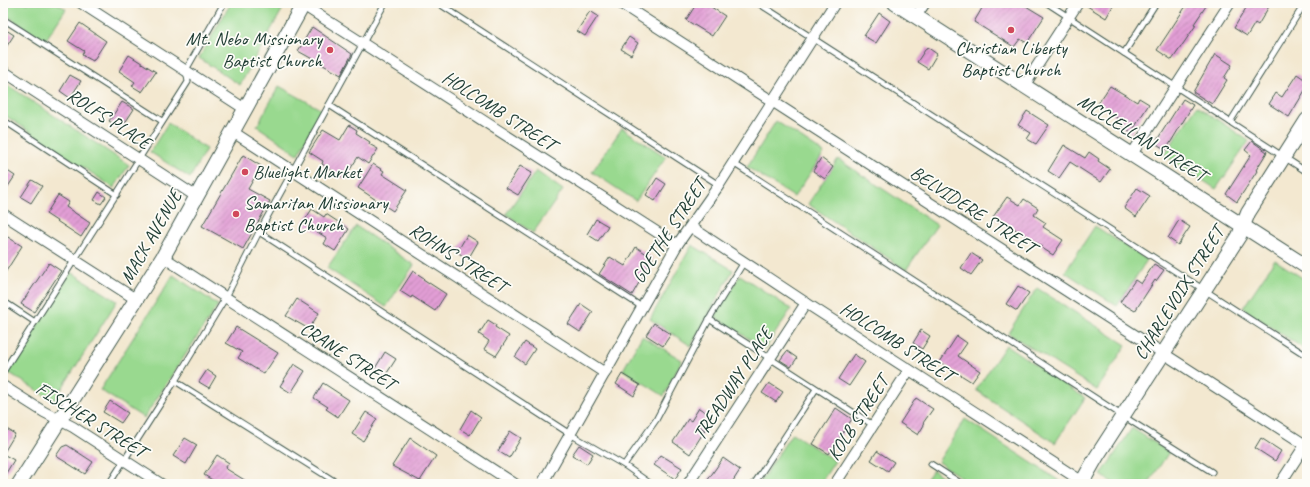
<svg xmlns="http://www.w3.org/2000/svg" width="1310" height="487" viewBox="0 0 1310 487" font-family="Caveat,sans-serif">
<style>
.green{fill:#99d98f;stroke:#5c8b62}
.building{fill:url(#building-hatch)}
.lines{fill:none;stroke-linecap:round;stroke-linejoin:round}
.lane-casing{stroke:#3f574b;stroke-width:7}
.street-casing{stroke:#3f574b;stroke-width:12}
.secondary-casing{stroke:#3f574b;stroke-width:16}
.lane{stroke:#fff;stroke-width:5}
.street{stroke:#fff;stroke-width:10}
.secondary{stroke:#fff;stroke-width:14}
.poi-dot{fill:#d1495b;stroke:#fdfcf7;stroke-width:1.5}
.labels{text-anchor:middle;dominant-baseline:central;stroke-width:3.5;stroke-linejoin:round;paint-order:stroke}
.poi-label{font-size:19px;fill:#1f3d34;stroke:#fdfcf7;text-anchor:start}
.street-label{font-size:19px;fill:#1f3d34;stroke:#fdfcf7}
</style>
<defs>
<pattern id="building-hatch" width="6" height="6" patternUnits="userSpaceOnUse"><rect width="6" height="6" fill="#e29ed5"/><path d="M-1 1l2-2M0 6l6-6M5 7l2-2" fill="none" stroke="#b782ae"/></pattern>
</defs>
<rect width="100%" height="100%" fill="#fdfcf7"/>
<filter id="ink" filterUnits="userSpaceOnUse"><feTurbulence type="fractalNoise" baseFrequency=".025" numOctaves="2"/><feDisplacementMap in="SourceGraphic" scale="8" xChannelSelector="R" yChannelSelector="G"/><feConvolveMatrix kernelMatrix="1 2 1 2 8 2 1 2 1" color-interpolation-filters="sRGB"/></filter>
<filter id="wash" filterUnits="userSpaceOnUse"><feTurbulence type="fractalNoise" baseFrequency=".012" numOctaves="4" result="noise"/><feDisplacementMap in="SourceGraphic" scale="16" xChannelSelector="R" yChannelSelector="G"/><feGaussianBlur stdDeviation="0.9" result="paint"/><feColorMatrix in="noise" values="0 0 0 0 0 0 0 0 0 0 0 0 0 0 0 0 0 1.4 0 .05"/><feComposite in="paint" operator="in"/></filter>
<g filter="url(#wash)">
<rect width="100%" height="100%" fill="#f3e8d0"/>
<g class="green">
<polygon points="3,3 57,3 66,9 45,41 3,13"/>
<polygon points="231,3 286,3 240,85 199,58"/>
<polygon points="3,82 129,165 114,188 3,114"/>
<polygon points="279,86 322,110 298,154 257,126"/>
<polygon points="1197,106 1249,141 1216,189 1164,155"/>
<polygon points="776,121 824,153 794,197 747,167"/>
<polygon points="168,123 206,149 190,178 150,152"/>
<polygon points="622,128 666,157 636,201 592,172"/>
<polygon points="838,159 937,225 906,270 808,204"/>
<polygon points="536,171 563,190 533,233 506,214"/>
<polygon points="356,226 414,265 386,307 327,268"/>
<polygon points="1095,226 1147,260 1117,306 1065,272"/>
<polygon points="692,245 733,270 691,346 650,319"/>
<polygon points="1275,260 1307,281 1307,351 1243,308"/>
<polygon points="71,272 117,301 54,401 8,372"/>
<polygon points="173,275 218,305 144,418 100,390"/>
<polygon points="740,275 791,309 765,349 715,317"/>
<polygon points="1037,288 1126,345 1097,390 1008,333"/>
<polygon points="642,336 682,360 664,396 623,370"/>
<polygon points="1006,345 1085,398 1055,443 976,390"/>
<polygon points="965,419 1064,484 971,484 938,462"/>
<polygon points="1132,428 1169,452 1148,484 1115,484 1101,475"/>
<polygon points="792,433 835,461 820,484 759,484"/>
<polygon points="933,470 954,484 923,484"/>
</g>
<g id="blocks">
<g class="building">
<polygon points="697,3 705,3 725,16 712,36 686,20"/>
<polygon points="985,3 1021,3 1044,17 1027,43 1020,39 1014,47 974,22"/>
<polygon points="1084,3 1108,3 1113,6 1106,18 1084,4"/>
<polygon points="1188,3 1208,3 1194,24 1196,25 1172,60 1157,50"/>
<polygon points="1249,3 1271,3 1258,25 1255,23 1247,36 1234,28"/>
<polygon points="590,11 598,16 585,36 577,31"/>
<polygon points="879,13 890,21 876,43 864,36"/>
<polygon points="80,23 106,41 93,61 82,55 84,51 68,41"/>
<polygon points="312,27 352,54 341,75 298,51"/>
<polygon points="3,28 14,35 3,52"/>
<polygon points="629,37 638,43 631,55 621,49"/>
<polygon points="927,47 937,54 928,69 917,62"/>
<polygon points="1215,54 1232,65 1224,78 1227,80 1212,104 1193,92"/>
<polygon points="129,55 156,72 142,92 132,86 135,82 119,71"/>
<polygon points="1297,74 1307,81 1307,87 1289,117 1269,104 1276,93 1282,97"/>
<polygon points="70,75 81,81 70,98 60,91"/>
<polygon points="1110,86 1137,102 1139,98 1149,104 1131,133 1121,126 1124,122 1097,105"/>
<polygon points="1183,99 1193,105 1166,150 1155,143"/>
<polygon points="122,102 134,109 121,129 109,121"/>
<polygon points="1027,111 1049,125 1036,144 1027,139 1031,133 1018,125"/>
<polygon points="349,125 357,130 356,133 370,142 369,144 378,149 368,164 358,157 344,179 322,164 323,161 309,152 323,130 340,140"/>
<polygon points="1252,141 1267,152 1256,170 1257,171 1237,202 1226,194 1251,155 1245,150"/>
<polygon points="1064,145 1085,158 1089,152 1099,159 1098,161 1110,169 1101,182 1070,162 1059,178 1048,171"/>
<polygon points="243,155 261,166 248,189 270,201 243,249 202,226"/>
<polygon points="821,158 833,167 825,179 813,171"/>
<polygon points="373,164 384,171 382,174 407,190 393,211 358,188"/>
<polygon points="520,166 532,173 518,195 506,188"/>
<polygon points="3,168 15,176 3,194"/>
<polygon points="657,178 666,184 655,201 646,195"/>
<polygon points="32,180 42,186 31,203 21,197"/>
<polygon points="1137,188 1150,196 1136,217 1124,208"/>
<polygon points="99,192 106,197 101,204 94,200"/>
<polygon points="58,195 69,202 66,207 90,223 81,237 46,214"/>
<polygon points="1007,197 1020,205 1024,199 1038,208 1034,215 1046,223 1043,227 1063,240 1053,255 1042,248 1043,247 1004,222 1003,224 993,217"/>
<polygon points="312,209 324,217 326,214 349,229 335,251 324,244 327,238 303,223"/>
<polygon points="596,219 608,226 598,241 587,234"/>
<polygon points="1179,220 1190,227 1178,245 1168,238"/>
<polygon points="3,234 22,246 3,276"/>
<polygon points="467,235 478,242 468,259 457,252"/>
<polygon points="636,247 653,258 632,295 599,274 610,257 625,266"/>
<polygon points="971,253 982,260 971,275 961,268"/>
<polygon points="49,263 61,271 34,312 21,304"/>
<polygon points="1154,264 1164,270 1156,281 1155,280 1135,311 1120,302 1135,280 1141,284"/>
<polygon points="413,271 424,278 423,279 446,294 435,311 412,296 411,298 400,291"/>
<polygon points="1018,286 1029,293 1017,311 1006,304"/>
<polygon points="297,299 319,313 309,329 286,316"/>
<polygon points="581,304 593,312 580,332 568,324"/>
<polygon points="488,320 496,325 495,327 509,336 496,356 484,349 489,341 479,334"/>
<polygon points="654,323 671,334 663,346 646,335"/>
<polygon points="236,327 278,353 264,374 238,358 242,352 226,343"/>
<polygon points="921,330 930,336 922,349 913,343"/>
<polygon points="957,336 967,343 958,356 980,371 972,382 940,362"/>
<polygon points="525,342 535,349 525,364 515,357"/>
<polygon points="787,351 797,358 791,367 780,360"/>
<polygon points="385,352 396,359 385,376 374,370"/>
<polygon points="854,354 865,362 849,386 838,379"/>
<polygon points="294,364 305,371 291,393 280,386"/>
<polygon points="207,370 216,376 209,388 199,382"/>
<polygon points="622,374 640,385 634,396 616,384"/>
<polygon points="323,383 349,400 338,417 326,409 328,407 314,398"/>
<polygon points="769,383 783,392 776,402 762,393"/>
<polygon points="916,398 933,409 923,423 924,425 918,435 900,423"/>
<polygon points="110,401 128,413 121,423 103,412"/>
<polygon points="699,408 708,414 700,427 705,430 690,454 673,442 688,419 691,421"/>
<polygon points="836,408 852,419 829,454 813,444"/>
<polygon points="471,410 481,417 470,435 460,429"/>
<polygon points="366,412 377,419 363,441 352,434"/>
<polygon points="3,427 15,434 3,454 14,460 3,478"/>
<polygon points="510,431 521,438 509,458 498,451"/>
<polygon points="185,438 197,445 186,464 173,456"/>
<polygon points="410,438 436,456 420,481 392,466"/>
<polygon points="1261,438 1281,451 1275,461 1255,448"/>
<polygon points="67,445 93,462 85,474 56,456 62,447"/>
<polygon points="579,445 593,454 587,464 572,455"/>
<polygon points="877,451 894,462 888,471 871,460"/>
<polygon points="217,455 229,463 225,468 251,484 219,484 204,475"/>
<polygon points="661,455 682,468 675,479 654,465"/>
<polygon points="723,458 740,470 731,484 705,484"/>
</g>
</g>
</g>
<g filter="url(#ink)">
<use href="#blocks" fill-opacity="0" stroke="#3f574b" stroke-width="1"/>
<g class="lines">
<g class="lane-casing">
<g id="lane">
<polyline points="438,3 719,185"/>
<polyline points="758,3 1307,356"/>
<polyline points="1047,3 1307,172"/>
<polyline points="3,19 162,121"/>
<polyline points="1124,53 1156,3"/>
<polyline points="329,105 642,307"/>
<polyline points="3,120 117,195"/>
<polyline points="1230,122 1305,3"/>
<polyline points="733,163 1123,416 1212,472"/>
<polyline points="259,232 570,434 624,465 651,484"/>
<polyline points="3,301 35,322"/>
<polyline points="709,319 873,425"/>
<polyline points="3,372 188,82 186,70 224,3"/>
<polyline points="175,381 339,484"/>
<polyline points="931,464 962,484"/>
<polyline points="624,465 656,420 712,314 744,262"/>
<polyline points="109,484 175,381 226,297 259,232 385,3"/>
<polyline points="754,484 816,389"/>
</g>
</g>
<g class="street-casing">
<g id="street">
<polyline points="81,3 245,109"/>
<polyline points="620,3 1307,446"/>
<polyline points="303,5 677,245"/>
<polyline points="916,16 925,3"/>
<polyline points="3,71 197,197"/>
<polyline points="1024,86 1078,3"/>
<polyline points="233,132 605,373"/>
<polyline points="1132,154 1230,3"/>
<polyline points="3,214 137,300"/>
<polyline points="691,227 806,303 1086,484"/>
<polyline points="163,257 515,484"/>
<polyline points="3,386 44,412 73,427 161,484"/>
<polyline points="542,484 677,245 719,185 835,3"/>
<polyline points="688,484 806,303"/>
<polyline points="835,484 909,370"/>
<polyline points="1280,484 1307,442"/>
</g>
</g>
<g class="secondary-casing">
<g id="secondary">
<polyline points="895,3 1307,267"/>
<polyline points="19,484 163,257 304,3"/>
<polyline points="1081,484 1097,456 1239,236 1248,213 1307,120"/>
</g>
</g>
<use href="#lane" class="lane"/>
<use href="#street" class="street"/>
<use href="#secondary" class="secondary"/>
</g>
</g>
<g class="poi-dot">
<circle cx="1011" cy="30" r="4"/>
<circle cx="330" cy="50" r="4"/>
<circle cx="245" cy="172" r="4"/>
<circle cx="236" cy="214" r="4"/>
</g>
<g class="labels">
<g class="poi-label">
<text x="322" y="39" text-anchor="end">Mt. Nebo Missionary<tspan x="322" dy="22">Baptist Church</tspan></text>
<text x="1011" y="48" text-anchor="middle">Christian Liberty<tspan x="1011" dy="22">Baptist Church</tspan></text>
<text x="253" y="172">Bluelight Market</text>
<text x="244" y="203">Samaritan Missionary<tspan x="244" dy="22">Baptist Church</tspan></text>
</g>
<g class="street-label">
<text transform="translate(499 111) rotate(33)">HOLCOMB STREET</text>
<text transform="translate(109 119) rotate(33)">ROLFS PLACE</text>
<text transform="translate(1142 138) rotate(32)">MCCLELLAN STREET</text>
<text transform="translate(973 210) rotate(33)">BELVIDERE STREET</text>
<text transform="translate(669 231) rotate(-57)">GOETHE STREET</text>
<text transform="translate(151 237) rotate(-60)">MACK AVENUE</text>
<text transform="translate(458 258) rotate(33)">ROHNS STREET</text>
<text transform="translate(1179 293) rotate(-58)">CHARLEVOIX STREET</text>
<text transform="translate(897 342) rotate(33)">HOLCOMB STREET</text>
<text transform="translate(348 356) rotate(33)">CRANE STREET</text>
<text transform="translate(733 384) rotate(-57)">TREADWAY PLACE</text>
<text transform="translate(858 418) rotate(-57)">KOLB STREET</text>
<text transform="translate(91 420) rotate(32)">FISCHER STREET</text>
</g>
</g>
<rect width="1310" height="487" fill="none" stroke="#fdfcf7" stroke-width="16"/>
</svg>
